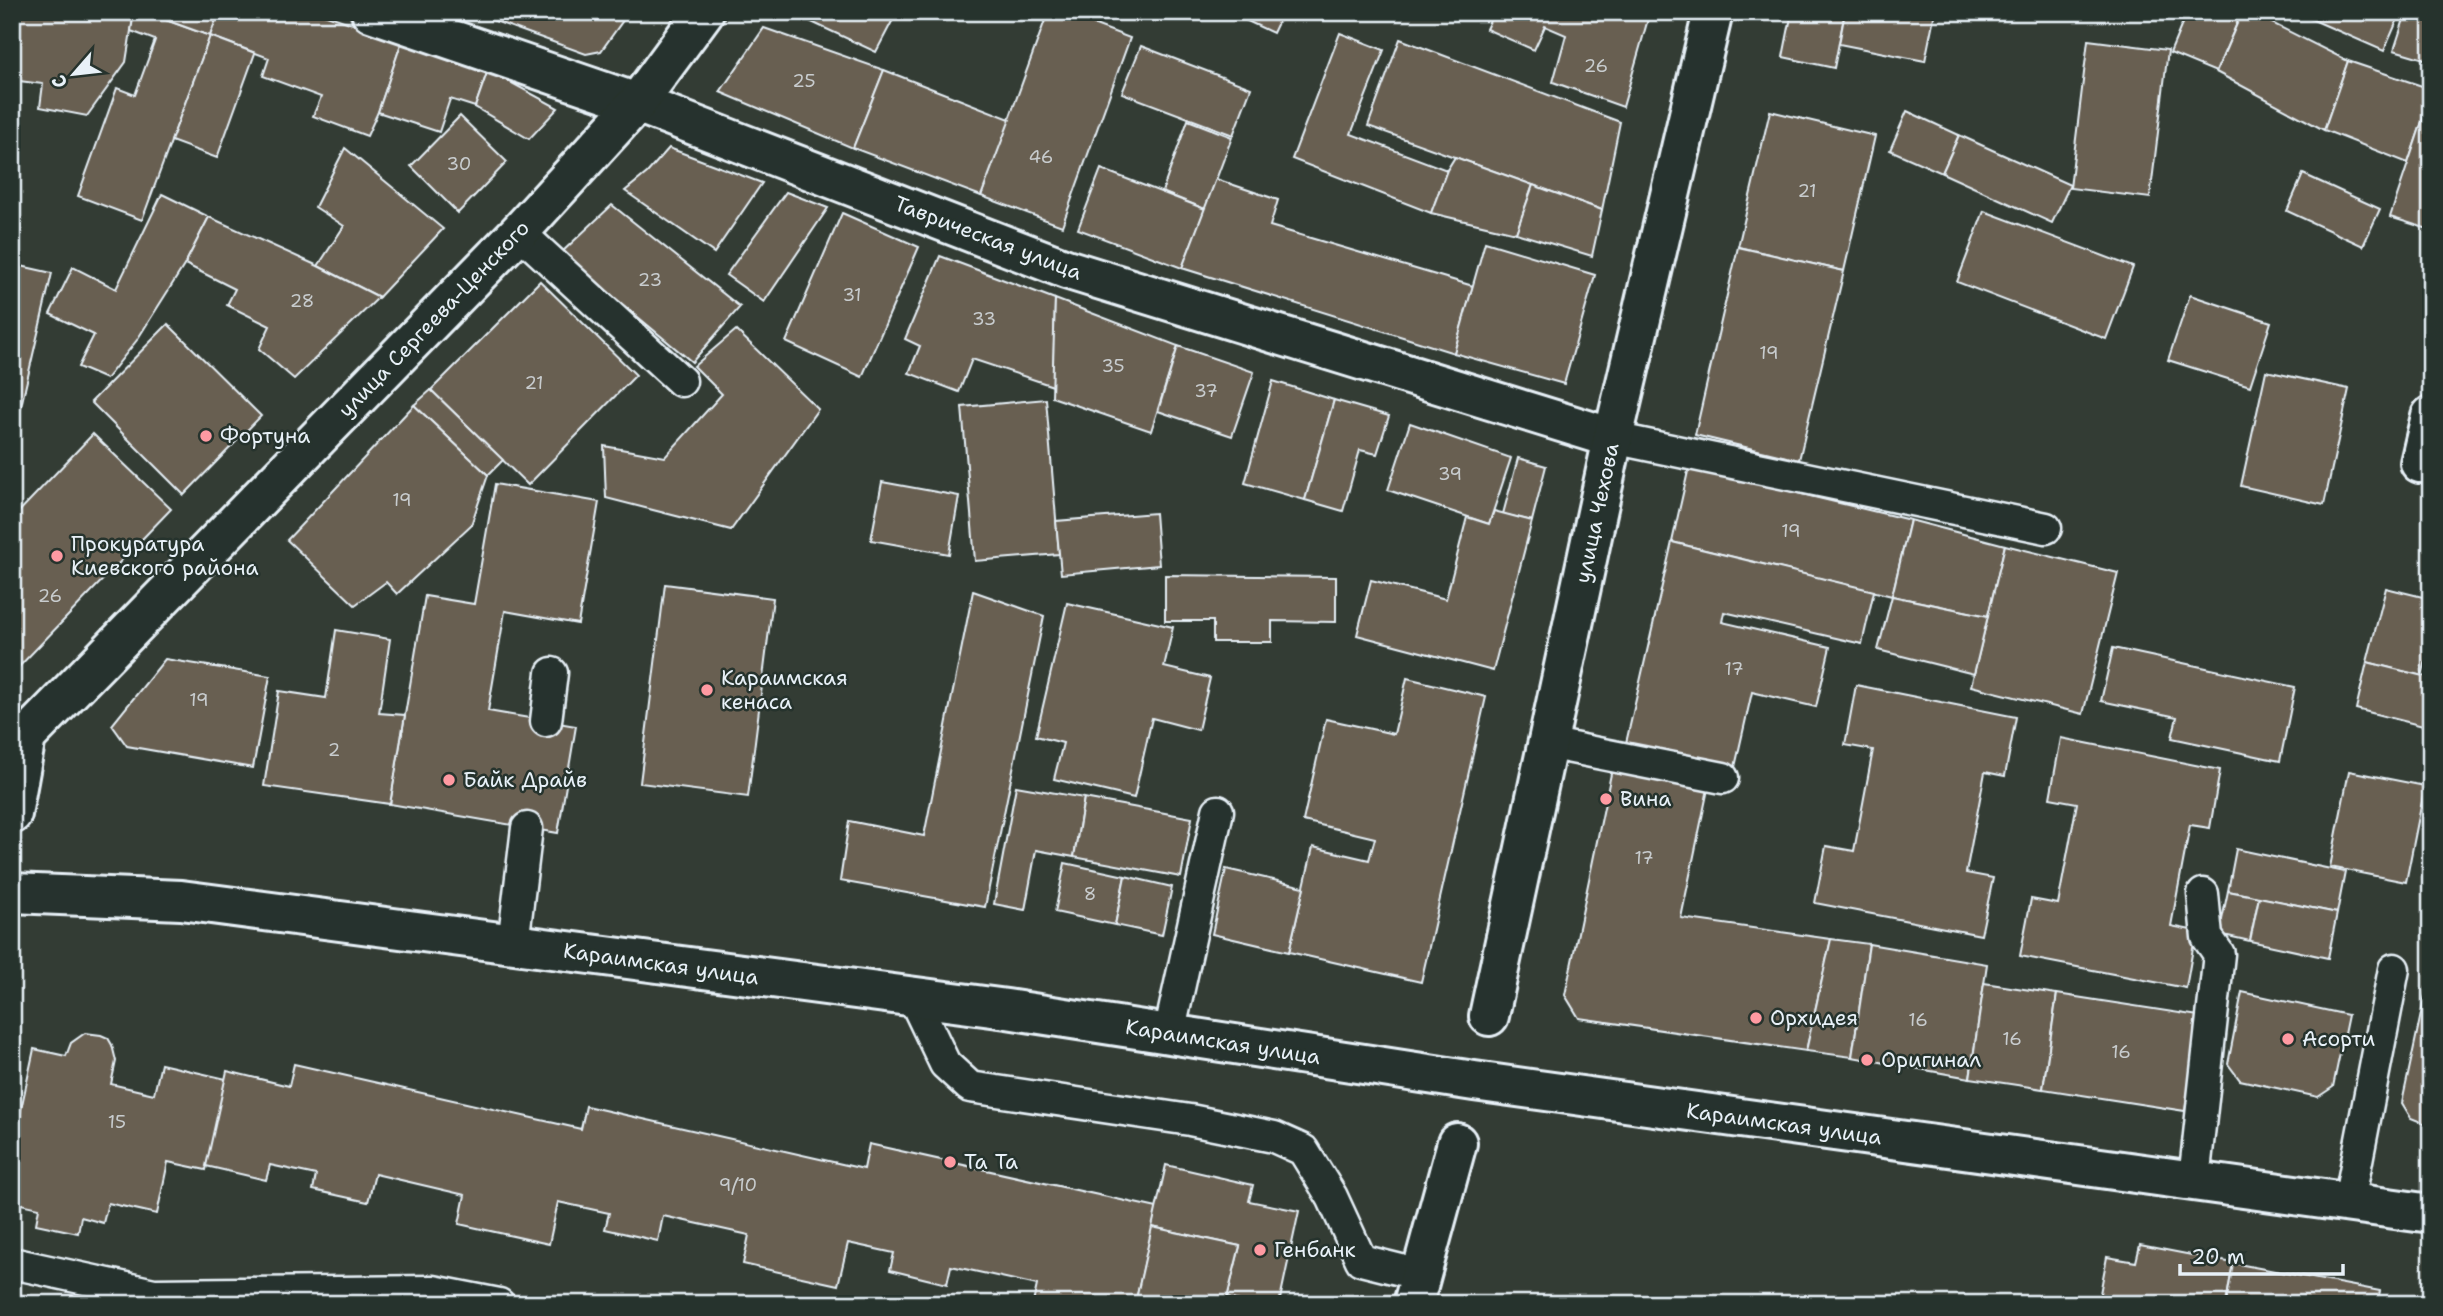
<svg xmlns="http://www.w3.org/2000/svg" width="2443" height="1316" viewBox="0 0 2443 1316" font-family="'Shantell Sans',sans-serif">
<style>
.building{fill:#675e51;stroke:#e8f1f8;stroke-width:2}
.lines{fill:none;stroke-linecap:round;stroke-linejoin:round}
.lane-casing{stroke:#e8f1f8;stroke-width:35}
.street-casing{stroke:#e8f1f8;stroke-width:44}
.secondary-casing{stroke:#e8f1f8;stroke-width:44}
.lane{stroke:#26332d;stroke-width:30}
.street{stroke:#26332d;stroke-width:38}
.secondary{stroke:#26332d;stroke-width:38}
.poi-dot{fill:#ff9aa2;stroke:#26332d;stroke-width:2.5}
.labels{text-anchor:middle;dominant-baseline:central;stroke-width:5;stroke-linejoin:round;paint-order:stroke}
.number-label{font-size:18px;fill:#c8ccce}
.street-label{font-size:21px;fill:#e8f1f8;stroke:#26332d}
.poi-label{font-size:21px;fill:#e8f1f8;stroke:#26332d;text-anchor:start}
</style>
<rect width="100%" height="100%" fill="#333c34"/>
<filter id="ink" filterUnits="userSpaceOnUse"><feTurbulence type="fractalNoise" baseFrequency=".0143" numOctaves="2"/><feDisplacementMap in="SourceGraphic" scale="14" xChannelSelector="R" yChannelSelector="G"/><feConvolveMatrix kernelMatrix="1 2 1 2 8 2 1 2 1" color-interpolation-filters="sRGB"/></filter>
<g filter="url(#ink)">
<g class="building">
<polygon points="12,12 134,12 126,62 87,116 40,107 43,84 12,80"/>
<polygon points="134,12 144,12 210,36 142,220 78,196 117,88 135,95 155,40 131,31"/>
<polygon points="144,12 219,12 210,36"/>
<polygon points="219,12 318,12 402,41 378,112 367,136 313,116 321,97 263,76 269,58 210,36"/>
<polygon points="470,12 629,12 601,51 586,54"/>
<polygon points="790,12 897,12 876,52"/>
<polygon points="1048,12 1061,12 1130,38 1062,226 981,196"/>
<polygon points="1228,12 1283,12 1273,33"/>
<polygon points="1494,12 1650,12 1623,107 1553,82 1566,35 1545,26 1534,50 1486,29"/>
<polygon points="1792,12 1845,12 1834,68 1783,57"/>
<polygon points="1845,12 1935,12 1925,61 1839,44"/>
<polygon points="2187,12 2242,12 2216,72 2170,53"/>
<polygon points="2242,12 2250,12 2348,61 2324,130 2216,72"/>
<polygon points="2295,12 2401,12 2384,51"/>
<polygon points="2406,13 2431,21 2431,61 2394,50"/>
<polygon points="764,28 884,70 853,148 720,92"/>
<polygon points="1340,33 1384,50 1351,134 1447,170 1431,213 1292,159"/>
<polygon points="210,36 255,53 217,158 171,141"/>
<polygon points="1400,39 1620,122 1602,210 1368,126"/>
<polygon points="2088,40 2168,50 2150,198 2070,188"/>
<polygon points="402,41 488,70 475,107 450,99 439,132 378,112"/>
<polygon points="1141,46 1251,88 1233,135 1122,93"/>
<polygon points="2348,61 2431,89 2431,95 2408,163 2324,130"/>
<polygon points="488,70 558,108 529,139 475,107"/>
<polygon points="884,70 1010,119 981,196 853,148"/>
<polygon points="2431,95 2431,230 2390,217"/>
<polygon points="1770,111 1875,136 1844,271 1738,247"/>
<polygon points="1907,111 1959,135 1942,173 1890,150"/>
<polygon points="460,116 507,162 458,213 411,166"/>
<polygon points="1188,120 1232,137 1205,209 1162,192"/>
<polygon points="1959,135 2070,185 2052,223 1942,173"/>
<polygon points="345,148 443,229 379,297 318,266 344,226 315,207"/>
<polygon points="669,148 762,183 714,253 625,191 647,173"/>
<polygon points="1455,157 1533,185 1516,233 1431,213 1447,170"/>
<polygon points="1101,169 1205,209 1182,268 1078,229"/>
<polygon points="2303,174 2380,209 2363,246 2287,211"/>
<polygon points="1216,179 1278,200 1270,226 1473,286 1454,353 1182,268"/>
<polygon points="1533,185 1602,210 1592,256 1516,233"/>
<polygon points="786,192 828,208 764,302 726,275"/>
<polygon points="162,194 209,217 185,264 137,340 106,379 78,367 94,335 50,314 73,267 116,289"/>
<polygon points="612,205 740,307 692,362 561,253"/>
<polygon points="1984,211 2133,267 2106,339 1957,282"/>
<polygon points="842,213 919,247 862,377 786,342"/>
<polygon points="209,217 318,266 379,297 294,379 259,349 270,326 227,305 235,289 185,264"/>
<polygon points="1485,242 1595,275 1564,384 1454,353"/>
<polygon points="1738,247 1844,271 1799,460 1695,435"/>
<polygon points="940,256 1055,299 1053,386 972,359 959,392 909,373 920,346 905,339"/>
<polygon points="12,264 52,273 12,445"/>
<polygon points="540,281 636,375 528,485 431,390"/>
<polygon points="2190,295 2271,322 2250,386 2168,360"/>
<polygon points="1055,299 1178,346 1151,431 1052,397"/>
<polygon points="168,324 261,416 184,495 91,402"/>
<polygon points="736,330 818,409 731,530 606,498 604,446 665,457 722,394 694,366"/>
<polygon points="1178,346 1254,372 1232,436 1158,411"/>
<polygon points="2266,371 2349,389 2324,505 2241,486"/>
<polygon points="1273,381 1334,400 1305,500 1245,483"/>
<polygon points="431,390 503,460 488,475 414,405"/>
<polygon points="1046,399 1059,554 975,561 962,407"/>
<polygon points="1334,400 1389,416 1377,454 1360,450 1343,511 1305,500"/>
<polygon points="414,405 488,475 471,525 397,594 386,582 355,605 287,540"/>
<polygon points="1410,423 1511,458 1489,524 1388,490"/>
<polygon points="93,434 171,509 12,674 12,519"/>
<polygon points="1518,458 1546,466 1532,521 1503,514"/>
<polygon points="1689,467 1910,520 1892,596 1672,542"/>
<polygon points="882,482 959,496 949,554 871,540"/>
<polygon points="495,484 599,502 578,624 505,611 488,711 576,726 558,833 390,804 425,596 474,604"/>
<polygon points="1494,511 1532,521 1493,671 1357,635 1371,580 1446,599 1467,517 1489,524"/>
<polygon points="1155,513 1159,565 1061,574 1056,521"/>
<polygon points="1910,520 2005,545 1988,616 1892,596"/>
<polygon points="1672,542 1874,591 1862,644 1724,612 1722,622 1830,647 1816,707 1752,692 1735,767 1626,743"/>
<polygon points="2005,545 2118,573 2083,714 1971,686"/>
<polygon points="1165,575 1336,577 1336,622 1272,621 1272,642 1213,642 1213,621 1165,621"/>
<polygon points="665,584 773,598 748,797 640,783"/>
<polygon points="2386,588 2431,599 2431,640 2422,676 2367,662"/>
<polygon points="973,591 1044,616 985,907 840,881 849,821 924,836"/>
<polygon points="1892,596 1988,616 1974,674 1878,650"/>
<polygon points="1067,603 1173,627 1164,667 1210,678 1198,730 1152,718 1134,798 1054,779 1063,743 1036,736"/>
<polygon points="336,630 390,639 379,713 405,715 390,804 264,786 279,691 326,698"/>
<polygon points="2113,648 2295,687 2280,761 2172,738 2177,717 2101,701"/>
<polygon points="165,659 270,676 253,768 127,746 112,725"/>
<polygon points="2367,662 2431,678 2431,728 2356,709"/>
<polygon points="1407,678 1486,697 1421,982 1289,952 1313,847 1369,860 1375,838 1303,821 1326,719 1394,734"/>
<polygon points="1856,685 2016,717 2005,776 1985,772 1966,873 1993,878 1981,935 1815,903 1826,846 1854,851 1873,750 1845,745"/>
<polygon points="2061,738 2220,770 2210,828 2190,825 2171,926 2196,931 2186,988 2020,956 2031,899 2058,904 2077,803 2050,798"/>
<polygon points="1612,769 1708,789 1681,918 1831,939 1806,1051 1579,1018 1565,995"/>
<polygon points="2349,771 2425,786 2406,882 2330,867"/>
<polygon points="1016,786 1084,798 1074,857 1036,850 1025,910 994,904"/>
<polygon points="1084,798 1192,818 1181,877 1074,857"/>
<polygon points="2236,849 2345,872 2337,913 2228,891"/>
<polygon points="1065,863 1125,876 1115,925 1055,912"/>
<polygon points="1226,869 1304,887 1289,952 1212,934"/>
<polygon points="1125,876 1172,887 1162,935 1115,925"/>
<polygon points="2228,891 2259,897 2250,941 2219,934"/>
<polygon points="2259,897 2337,913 2328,958 2250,941"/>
<polygon points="1831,939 1869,944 1852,1057 1806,1051"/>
<polygon points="1869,944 1987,964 1970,1078 1852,1057"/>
<polygon points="2431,967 2431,1123 2426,1124 2411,1118 2402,1103"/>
<polygon points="1984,983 2057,994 2043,1089 1970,1078"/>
<polygon points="2242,992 2348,1015 2333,1087 2318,1097 2240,1080 2228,1064"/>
<polygon points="2057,994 2199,1016 2185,1111 2043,1089"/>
<polygon points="85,1033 101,1035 108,1038 112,1045 116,1061 111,1084 154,1094 161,1064 226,1079 206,1170 168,1162 157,1214 108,1203 103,1223 81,1217 78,1233 36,1224 39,1208 12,1202 12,1151 34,1049 66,1056 71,1043"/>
<polygon points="294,1064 581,1129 586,1106 864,1169 869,1144 1157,1208 1135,1304 1035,1304 1033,1303 1037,1285 951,1266 947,1284 890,1270 894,1253 848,1243 838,1285 743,1264 749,1235 663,1216 658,1241 605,1229 609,1213 558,1202 549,1244 459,1224 465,1195 375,1174 368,1202 313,1190 316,1175 270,1165 266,1180 206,1166 227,1071 289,1086"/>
<polygon points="1166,1165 1253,1185 1249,1201 1299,1211 1279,1304 1252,1304 1227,1298 1240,1246 1152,1227"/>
<polygon points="1152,1227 1240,1246 1227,1298 1252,1304 1135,1304"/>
<polygon points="2140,1245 2233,1263 2226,1304 2098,1304 2107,1257 2136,1262"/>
<polygon points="2233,1263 2380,1291 2377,1304 2226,1304"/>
<polygon points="2417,1297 2431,1299 2431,1304 2415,1304"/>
</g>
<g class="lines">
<g class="lane-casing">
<g id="lane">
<polyline points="519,232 681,381"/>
<polyline points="1613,438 2046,528"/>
<polyline points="546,721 552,673"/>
<polyline points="1547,743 1723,778"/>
<polyline points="513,944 527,828"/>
<polyline points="913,997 945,1064 970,1087 1190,1120 1274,1137 1303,1150 1332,1197 1361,1260 1421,1275"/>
<polyline points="1169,1034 1218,811"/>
<polyline points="2194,1180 2219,954 2207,937 2203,894"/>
<polyline points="2349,1202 2394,969"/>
<polyline points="12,1263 154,1294 433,1291 499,1304"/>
</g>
</g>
<g class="street-casing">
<g id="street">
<polyline points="371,12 637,103 1066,269 1613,438"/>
<polyline points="2420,463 2431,416"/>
<polyline points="12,814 26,737 519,232 637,103 704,12"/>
</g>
</g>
<g class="secondary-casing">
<g id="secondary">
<polyline points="12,893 181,900 1007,1009 1474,1081 2431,1214"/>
<polyline points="1489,1016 1613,438 1713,12"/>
<polyline points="1413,1304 1457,1143"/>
</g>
</g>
<use href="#lane" class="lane"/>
<use href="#street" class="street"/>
<use href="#secondary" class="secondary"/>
</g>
</g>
<g class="poi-dot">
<circle cx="206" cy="436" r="7"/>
<circle cx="57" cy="556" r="7"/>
<circle cx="707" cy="690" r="7"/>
<circle cx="449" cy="780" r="7"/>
<circle cx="1606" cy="799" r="7"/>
<circle cx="1756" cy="1018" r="7"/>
<circle cx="2288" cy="1039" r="7"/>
<circle cx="1867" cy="1060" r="7"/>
<circle cx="950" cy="1162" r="7"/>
<circle cx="1260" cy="1250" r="7"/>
</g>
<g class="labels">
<g class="number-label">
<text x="1596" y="66">26</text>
<text x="804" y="81">25</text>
<text x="1041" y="157">46</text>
<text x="459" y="164">30</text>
<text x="1807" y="191">21</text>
<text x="650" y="280">23</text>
<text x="852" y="295">31</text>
<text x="302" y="301">28</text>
<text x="984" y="319">33</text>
<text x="1769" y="353">19</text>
<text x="1113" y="366">35</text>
<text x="534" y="383">21</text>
<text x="1206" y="391">37</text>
<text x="1450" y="474">39</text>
<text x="402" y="500">19</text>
<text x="1791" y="531">19</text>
<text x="50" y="596">26</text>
<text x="1734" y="669">17</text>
<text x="199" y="700">19</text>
<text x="334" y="750">2</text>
<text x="1644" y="858">17</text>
<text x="1090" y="894">8</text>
<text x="1918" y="1020">16</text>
<text x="2012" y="1039">16</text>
<text x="2121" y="1052">16</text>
<text x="117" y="1122">15</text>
<text x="738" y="1185">9/10</text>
</g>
<g class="street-label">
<text transform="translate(988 238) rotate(21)">Таврическая улица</text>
<text transform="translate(434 319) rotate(-46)">улица Сергеева-Ценского</text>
<text transform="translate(1597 513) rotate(-78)">улица Чехова</text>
<text transform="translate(661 964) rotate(8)">Караимская улица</text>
<text transform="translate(1223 1042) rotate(9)">Караимская улица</text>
<text transform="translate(1784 1124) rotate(8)">Караимская улица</text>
</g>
<g class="poi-label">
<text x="220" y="436">Фортуна</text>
<text x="71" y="544">Прокуратура<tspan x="71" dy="24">Киевского района</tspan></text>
<text x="721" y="678">Караимская<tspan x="721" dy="24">кенаса</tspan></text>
<text x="463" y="780">Байк Драйв</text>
<text x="1620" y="799">Вина</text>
<text x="1770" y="1018">Орхидея</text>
<text x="2302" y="1039">Асорти</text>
<text x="1881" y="1060">Оригинал</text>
<text x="964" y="1162">Та Та</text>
<text x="1274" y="1250">Генбанк</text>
</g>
</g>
<rect width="2443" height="1316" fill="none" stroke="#26332d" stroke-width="42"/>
<rect x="21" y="21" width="2401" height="1274" fill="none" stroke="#e8f1f8" stroke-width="2.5" filter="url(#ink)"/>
<g transform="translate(74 74) rotate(242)" stroke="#26332d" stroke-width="5" paint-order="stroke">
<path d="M0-5L12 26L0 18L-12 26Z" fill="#e8f1f8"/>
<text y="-10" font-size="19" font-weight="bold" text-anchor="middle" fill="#e8f1f8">С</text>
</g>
<path d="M2180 1264v10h163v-10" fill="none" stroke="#e8f1f8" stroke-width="3.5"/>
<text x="2191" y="1264" font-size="21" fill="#e8f1f8" stroke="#26332d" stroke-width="5" paint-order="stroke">20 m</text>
</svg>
